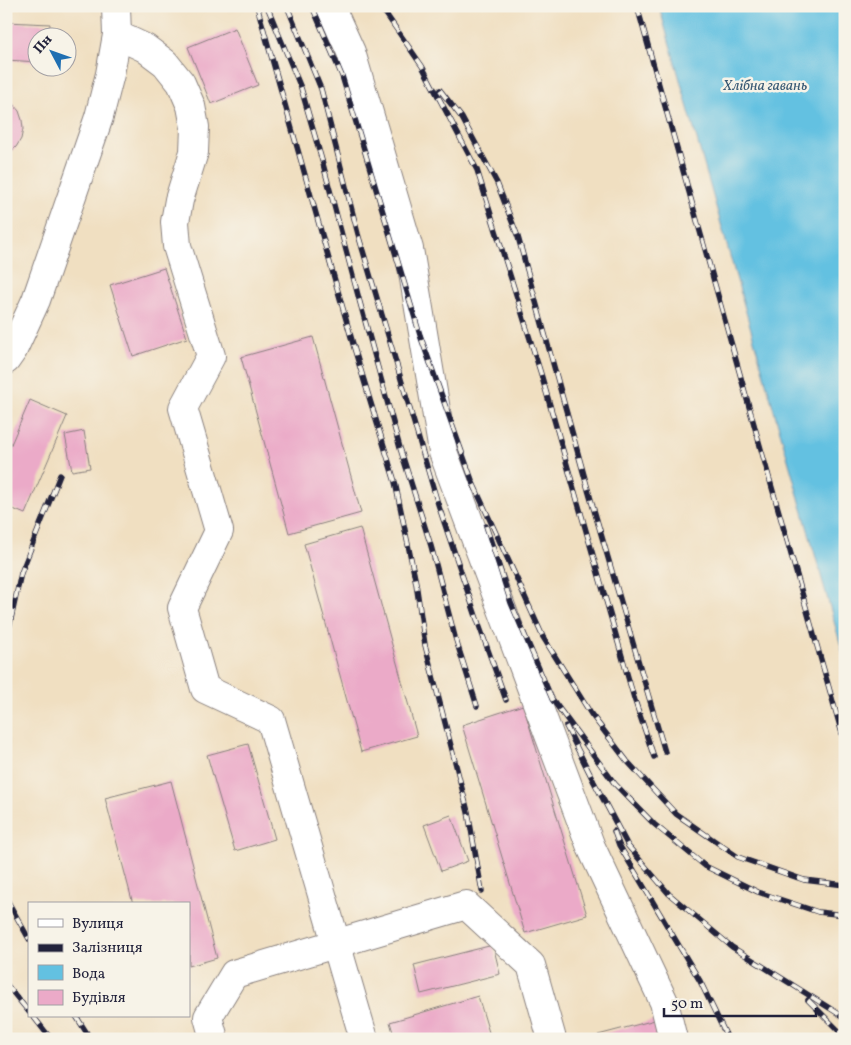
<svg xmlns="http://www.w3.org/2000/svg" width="851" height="1045" viewBox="0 0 851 1045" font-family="Vollkorn,serif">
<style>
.water{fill:#63c1e1;stroke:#42728e}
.building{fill:#ebaac8}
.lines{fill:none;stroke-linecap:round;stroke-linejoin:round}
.minor-casing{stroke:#89807e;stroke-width:30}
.minor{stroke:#fff;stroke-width:28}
.rail-casing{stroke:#22223b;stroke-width:5.5}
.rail{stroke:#f7f3e8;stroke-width:4;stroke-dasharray:11;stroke-linecap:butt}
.labels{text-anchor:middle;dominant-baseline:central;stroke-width:5;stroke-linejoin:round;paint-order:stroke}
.water-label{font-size:15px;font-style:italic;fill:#395a75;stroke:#f7f3e8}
</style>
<rect width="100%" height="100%" fill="#f7f3e8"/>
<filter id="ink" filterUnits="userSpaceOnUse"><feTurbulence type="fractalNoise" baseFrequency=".02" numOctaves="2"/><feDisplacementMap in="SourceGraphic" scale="10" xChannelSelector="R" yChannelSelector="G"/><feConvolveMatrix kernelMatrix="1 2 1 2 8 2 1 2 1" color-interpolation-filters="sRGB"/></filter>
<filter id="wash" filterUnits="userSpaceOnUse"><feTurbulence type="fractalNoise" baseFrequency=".0096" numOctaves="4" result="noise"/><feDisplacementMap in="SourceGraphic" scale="20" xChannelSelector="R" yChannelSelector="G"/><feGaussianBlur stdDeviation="1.12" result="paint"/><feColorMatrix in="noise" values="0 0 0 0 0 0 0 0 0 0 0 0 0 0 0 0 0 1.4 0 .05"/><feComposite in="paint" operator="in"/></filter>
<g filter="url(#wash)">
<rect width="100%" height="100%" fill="#f0dfc1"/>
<polygon class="water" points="659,6 845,6 845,660"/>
<g id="blocks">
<g class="building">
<polygon points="6,22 50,24 49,38 38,38 38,62 6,60"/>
<polygon points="235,28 258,85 211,104 188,47"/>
<polygon points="6,99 13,104 19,111 22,120 23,129 21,139 16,147 6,155"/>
<polygon points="164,268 187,338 133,356 110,285"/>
<polygon points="313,337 361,513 289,533 241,357"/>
<polygon points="30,400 67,416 25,514 6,506 6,456"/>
<polygon points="84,431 90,468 72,471 65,435"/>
<polygon points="360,528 417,736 361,752 304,544"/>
<polygon points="523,705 587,915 525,933 462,725"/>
<polygon points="248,744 275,839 235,851 207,755"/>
<polygon points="171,781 217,958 189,966 189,904 133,904 105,798"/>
<polygon points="451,815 468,861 441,871 424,825"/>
<polygon points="493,945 500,974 421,994 414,965"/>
<polygon points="478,996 491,1039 395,1039 390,1022"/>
<polygon points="655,1020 660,1039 599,1039 598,1035"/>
</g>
</g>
</g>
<g filter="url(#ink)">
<use href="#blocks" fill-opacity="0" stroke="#89807e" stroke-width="1"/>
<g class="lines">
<g class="minor-casing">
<g id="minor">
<polyline points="330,6 351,52 409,249 443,452 591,847 664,1002 673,1039"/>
<polyline points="117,35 145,48 165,63 181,83 191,106 195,127 194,152 179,200 175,222 177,246 211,356 183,408 219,531 182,608 205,689 271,720 364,1039"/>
<polyline points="6,360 13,350 36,300 99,117 110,74 117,35 116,6"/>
<polyline points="214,1039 208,1017 234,974 466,905 531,965 552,1039"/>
</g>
</g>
<use href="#minor" class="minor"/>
<g class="rail-casing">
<g id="rail">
<polyline points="257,6 355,351 395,482 416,583 425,645 468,812 482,891"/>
<polyline points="267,6 301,88 323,164 359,299 400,448 431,546 455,637 477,706"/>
<polyline points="287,6 321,89 358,234 438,504 479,625 506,700"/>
<polyline points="312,6 342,76 420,335 473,483 516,577 543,637 591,714 627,761 676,814 738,857 804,880 845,885"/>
<polyline points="378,6 386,14 422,66 477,170 541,374 634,698 654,757"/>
<polyline points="637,6 755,428 845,744"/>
<polyline points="440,90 462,118 497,183 518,237 589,493 665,752"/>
<polyline points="486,526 511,603 552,699 615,784 654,824 705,866 758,892 818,912 845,915"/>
<polyline points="6,642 21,573 60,475"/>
<polyline points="566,726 594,782 628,846 669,894 732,947 839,1014 845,1019"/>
<polyline points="614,831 619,845 700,981 728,1039"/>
<polyline points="6,898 29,939"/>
<polyline points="6,984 29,1012"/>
<polyline points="808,1000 845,1037"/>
<polyline points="33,1016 51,1039"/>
<polyline points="76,1016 90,1038"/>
</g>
</g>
<use href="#rail" class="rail"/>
</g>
</g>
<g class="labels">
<g class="water-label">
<text x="765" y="86">Хлібна гавань</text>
</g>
</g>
<rect width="851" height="1045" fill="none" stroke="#f7f3e8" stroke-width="25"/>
<rect x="28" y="902" width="162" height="115" fill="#f7f3e8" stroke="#a29fa3"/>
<rect x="38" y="919" width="25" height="8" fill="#ffffff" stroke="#a29fa3"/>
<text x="72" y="928" font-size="15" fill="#22223b">Вулиця</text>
<rect x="38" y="944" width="25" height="8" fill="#22223b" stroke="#a29fa3"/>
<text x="72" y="952" font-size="15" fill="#22223b">Залізниця</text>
<rect x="38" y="965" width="25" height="15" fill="#63c1e1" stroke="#a29fa3"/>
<text x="72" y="978" font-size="15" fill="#22223b">Вода</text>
<rect x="38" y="990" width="25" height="15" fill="#ebaac8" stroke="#a29fa3"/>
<text x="72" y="1002" font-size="15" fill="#22223b">Будівля</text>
<g transform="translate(52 52) rotate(311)"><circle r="24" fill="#f7f3e8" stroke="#a29fa3"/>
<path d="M0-4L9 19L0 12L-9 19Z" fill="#1f6fb2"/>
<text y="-8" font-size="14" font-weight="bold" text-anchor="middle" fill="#22223b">Пн</text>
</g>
<path d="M664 1008v8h152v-8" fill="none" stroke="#22223b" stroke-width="2.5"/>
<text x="671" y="1008" font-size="15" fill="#22223b" stroke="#f7f3e8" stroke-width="4" paint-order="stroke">50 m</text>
</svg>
